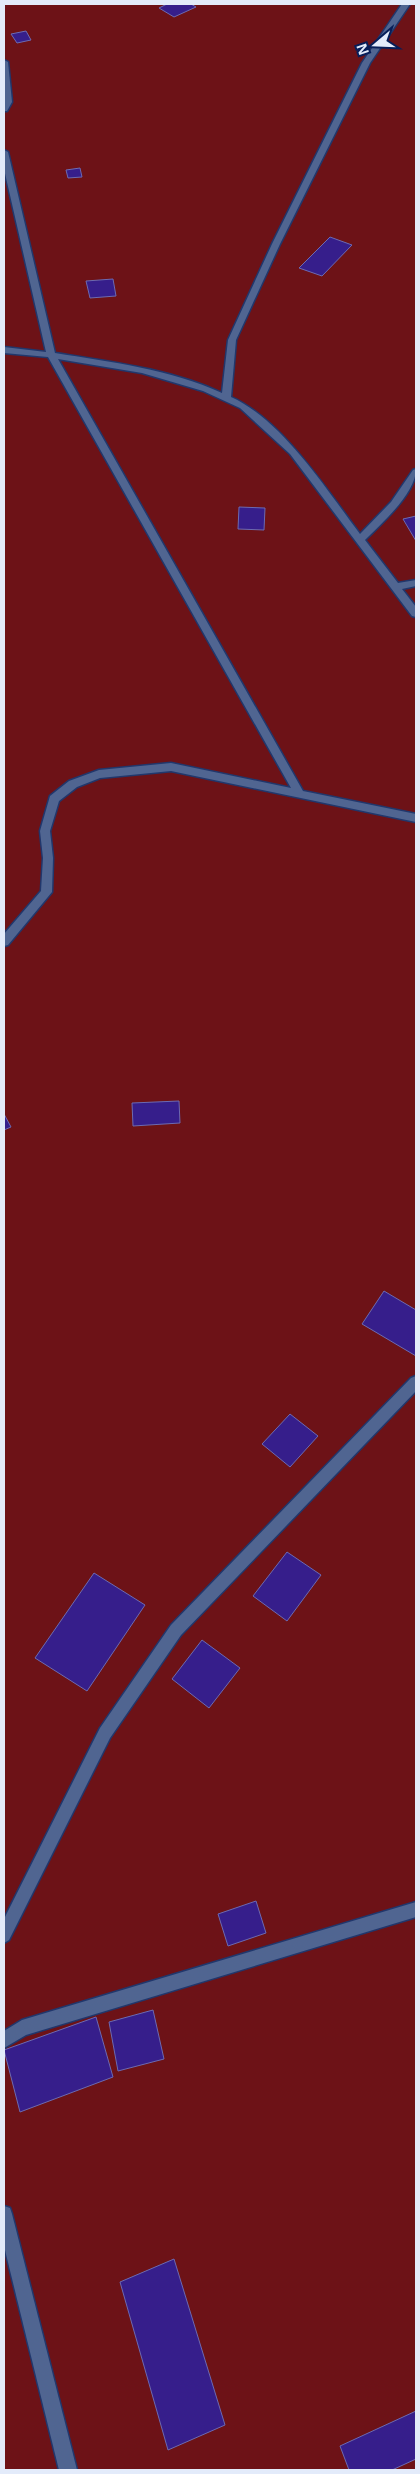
<svg xmlns="http://www.w3.org/2000/svg" width="420" height="2474" viewBox="0 0 420 2474" font-family="'Open Sans',sans-serif">
<style>
.green{fill:#6d1217}
.building{fill:#361e8b;stroke:#6c6ab1}
.lines{fill:none;stroke-linecap:round;stroke-linejoin:round}
.street-casing{stroke:#21376c;stroke-width:3}
.street{fill:#506591;fill-rule:evenodd}
</style>
<rect width="100%" height="100%" fill="#071e59"/>
<rect class="green" x="4" y="4" width="412" height="2466"/>
<g class="building">
<polygon points="167,4 191,4 196,7 174,17 159,8"/>
<polygon points="26,31 31,40 17,43 11,34"/>
<polygon points="80,168 82,177 68,178 66,170"/>
<polygon points="330,237 352,245 322,276 299,268"/>
<polygon points="113,279 116,296 90,298 86,281"/>
<polygon points="239,507 265,508 264,530 238,529"/>
<polygon points="416,516 416,541 403,519"/>
<polygon points="179,1101 180,1123 133,1126 132,1103"/>
<polygon points="4,1114 11,1127 4,1130"/>
<polygon points="384,1291 416,1310 416,1356 362,1324"/>
<polygon points="290,1414 318,1436 290,1467 262,1444"/>
<polygon points="287,1552 321,1575 287,1621 253,1596"/>
<polygon points="94,1573 145,1605 87,1691 35,1658"/>
<polygon points="202,1640 240,1668 209,1708 172,1679"/>
<polygon points="256,1901 266,1933 228,1946 218,1914"/>
<polygon points="153,2010 164,2059 118,2071 109,2022"/>
<polygon points="96,2017 113,2077 20,2112 4,2050"/>
<polygon points="174,2259 225,2425 168,2450 120,2282"/>
<polygon points="416,2411 416,2459 392,2470 349,2470 340,2446"/>
</g>
<g class="lines">
<g class="street-casing">
<g id="street">
<path d="M402,4H410L370,63L280,244L236,340L231,397C282,420 326,489 360,534L391,502L413,470L416,469C416,493 382,523 365,540L398,583L416,580V586L402,589L416,607V617L412,616L290,454L240,408L203,391L142,373L58,359L303,791L416,814V822L171,771L100,778L77,787L59,801L50,831L53,858L52,892L8,945L4,946V934L41,891L43,858L40,831L50,796L69,781L99,770L171,763L291,788L48,357L4,353V347L46,352L4,169V150L8,152L55,353C111,362 170,369 222,393L228,340L272,244L362,63Z"/>
<polygon points="4,60 8,62 12,102 7,111 4,111"/>
<polygon points="416,1376 416,1391 181,1635 110,1738 9,1940 4,1943 4,1919 100,1728 171,1625 411,1378"/>
<polygon points="416,1902 416,1917 26,2035 4,2048 4,2031 22,2020"/>
<polygon points="4,2206 10,2208 12,2214 77,2470 59,2470 4,2246"/>
</g>
</g>
<use href="#street" class="street"/>
</g>
<rect width="420" height="2474" fill="none" stroke="#e3ebfa" stroke-width="10"/>
<g transform="translate(375 45) rotate(251)" stroke="#071e59" stroke-width="4" paint-order="stroke">
<path d="M0-4L9 19L0 12L-9 19Z" fill="#e3ebfa"/>
<text y="-8" font-size="14" font-weight="bold" text-anchor="middle" fill="#e3ebfa">N</text>
</g>
</svg>
